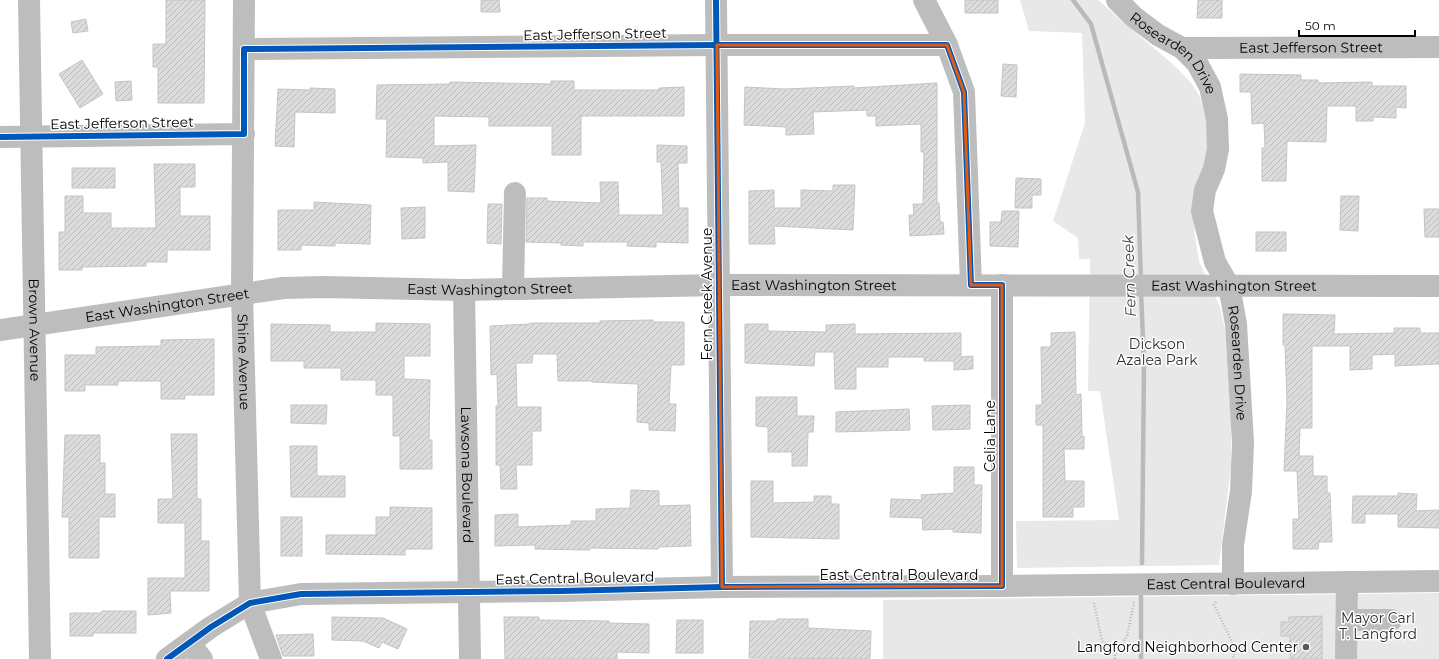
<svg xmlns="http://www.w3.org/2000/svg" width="1439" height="659" viewBox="0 0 1439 659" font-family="Montserrat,sans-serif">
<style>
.park{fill:#e8e8e8}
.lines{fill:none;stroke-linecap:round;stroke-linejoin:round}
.stream{stroke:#bababa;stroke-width:4.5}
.building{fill:url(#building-hatch);stroke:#c4c4c4}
.path{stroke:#b8b8b8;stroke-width:2.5;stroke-dasharray:1 2;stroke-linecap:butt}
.minor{stroke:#bdbdbd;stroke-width:22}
.cycleway-casing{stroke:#fff;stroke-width:8}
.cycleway{stroke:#0057b8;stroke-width:6}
.marked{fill:none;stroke:#e8590c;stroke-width:3;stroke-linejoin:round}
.poi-dot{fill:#595959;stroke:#fff;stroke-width:1.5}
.labels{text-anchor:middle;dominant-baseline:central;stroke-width:3;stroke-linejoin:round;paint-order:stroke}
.street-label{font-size:14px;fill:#000;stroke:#fff}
.park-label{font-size:14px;fill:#2d2d2d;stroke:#fff}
.poi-label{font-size:14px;fill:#000;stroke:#fff;text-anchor:end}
.water-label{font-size:15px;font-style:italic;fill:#3e3e3e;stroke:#fff}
</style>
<defs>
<pattern id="building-hatch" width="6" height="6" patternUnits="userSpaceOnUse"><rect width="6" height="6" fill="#dcdcdc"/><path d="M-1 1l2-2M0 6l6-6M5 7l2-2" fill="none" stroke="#bbb"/></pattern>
</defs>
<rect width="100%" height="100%" fill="#fff"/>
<g class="park">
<polygon points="1020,0 1098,0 1177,68 1192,84 1200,97 1206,117 1208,155 1194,214 1195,236 1199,261 1220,307 1225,329 1231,418 1231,467 1219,565 1017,568 1016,521 1119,520 1100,391 1088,391 1090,259 1079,259 1078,238 1053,221 1085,123 1082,33 1029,31"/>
<polygon points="1439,593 1439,659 883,659 883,600"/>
</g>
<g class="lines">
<g class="stream">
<polyline points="1073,0 1091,24 1138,192 1141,280"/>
<polyline points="1141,291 1144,364 1142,563"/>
<polyline points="1141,659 1141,596"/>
</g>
</g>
<g class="building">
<polygon points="166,0 205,0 204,103 158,103 158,67 153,67 153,44 166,44"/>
<polygon points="481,0 499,0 500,12 481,12"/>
<rect x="965" y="0" width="33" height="13"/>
<polygon points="1198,0 1222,0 1222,18 1197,18"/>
<polygon points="86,19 88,31 73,33 71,22"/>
<polygon points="82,60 103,94 80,108 59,74"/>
<polygon points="1003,64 1017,65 1016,97 1001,96"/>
<polygon points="1240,74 1301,75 1301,80 1318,80 1318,83 1372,82 1372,86 1406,86 1406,108 1396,107 1396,118 1373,117 1373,121 1356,121 1356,106 1327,106 1326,142 1287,141 1286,181 1262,181 1262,148 1265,148 1264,123 1252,124 1251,92 1240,92"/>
<polygon points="131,81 132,100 116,101 115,82"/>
<polygon points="551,81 574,81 574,90 659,90 659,88 684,87 684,116 581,116 581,155 552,155 552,126 489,126 489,117 434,116 434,146 476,145 474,192 448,191 448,162 423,163 423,158 386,157 387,119 376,119 377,85 450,84 450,82 551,84"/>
<polygon points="937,83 937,203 939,203 940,222 943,222 944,234 910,236 909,215 914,215 913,204 923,204 924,152 921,152 921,124 876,126 876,116 867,116 867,110 813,112 814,134 786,135 786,127 744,125 745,87 785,89 854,86 854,88"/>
<polygon points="310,88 335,89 335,113 295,112 294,147 275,146 278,89 310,90"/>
<polygon points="657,145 687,146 687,163 678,163 679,208 688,208 688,243 656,242 656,247 627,246 628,242 583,242 583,246 561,245 561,243 526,242 527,198 547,198 547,201 601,203 600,182 618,182 619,215 663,215 661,162 657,162"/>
<polygon points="154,164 195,164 195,187 180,187 180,216 210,216 210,250 167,250 167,262 146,262 146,266 82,267 82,270 59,270 59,232 65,232 65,196 83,196 83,213 111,213 111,228 156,228"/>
<rect x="72" y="168" width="43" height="20"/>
<polygon points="1016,178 1041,179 1041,195 1032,195 1032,208 1015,208"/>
<polygon points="833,185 855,185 853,230 774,226 775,244 749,244 749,191 774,190 774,208 801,208 801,190 833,191"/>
<polygon points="1341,196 1359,196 1358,231 1340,230"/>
<polygon points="314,202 371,205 370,244 335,243 335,246 301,245 301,250 278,250 278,210 314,210"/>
<polygon points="488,204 502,204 501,244 487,243"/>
<polygon points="425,207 425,238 402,239 401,208"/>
<polygon points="1424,209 1439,209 1439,237 1425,237"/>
<polygon points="1002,211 1019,211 1018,247 990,246 990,222 1001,222"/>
<rect x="1256" y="232" width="30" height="19"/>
<polygon points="1283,314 1335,315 1334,334 1394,333 1394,328 1420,328 1420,333 1439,333 1439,364 1395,366 1395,354 1372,355 1372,369 1350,370 1350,346 1312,346 1312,428 1300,428 1299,456 1313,456 1313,476 1327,476 1327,493 1330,493 1332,542 1319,542 1318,549 1293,549 1293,519 1299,519 1297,471 1284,471 1287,401 1285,345 1283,345"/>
<polygon points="653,320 653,322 684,322 684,365 671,365 669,404 676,404 675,431 649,430 649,423 637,422 638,384 592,382 592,381 558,381 557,354 533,354 532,363 516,363 517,407 541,407 541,431 532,431 532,465 516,465 517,489 501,489 500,465 496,465 496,406 498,406 497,374 491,375 490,326 530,324 530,323 600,323 600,321"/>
<polygon points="376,323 430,324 430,356 404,356 404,379 430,380 429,440 432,440 432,469 400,469 400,436 393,436 393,395 376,395 376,380 341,380 341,368 304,368 304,361 271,361 271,324 330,325 330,332 376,332"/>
<polygon points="745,324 768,324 768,331 826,332 826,325 855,324 855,334 961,333 961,357 973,356 973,369 954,370 954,361 924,361 924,357 888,357 888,367 856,367 856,389 835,389 834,352 815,352 814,366 745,363"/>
<polygon points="1075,332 1076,395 1081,394 1082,437 1084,436 1084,449 1064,449 1065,481 1084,481 1084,507 1073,507 1073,517 1043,517 1043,425 1036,425 1036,405 1042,405 1041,347 1051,347 1051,333"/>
<polygon points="214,339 214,395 185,395 185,399 161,399 161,381 118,381 118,385 85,385 85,391 65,391 65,355 96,355 96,347 161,346 161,340"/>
<polygon points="756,397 797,397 797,416 814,416 813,432 808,432 807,466 792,466 792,452 768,452 768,427 756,426"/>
<polygon points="291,405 327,405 326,424 291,423"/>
<polygon points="970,405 970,429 933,430 932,406"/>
<polygon points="909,409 910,430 836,432 836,412"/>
<polygon points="171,434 197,434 197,499 201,499 201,541 209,541 209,591 170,591 171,613 148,615 148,578 185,578 185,523 158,523 158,499 173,499"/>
<polygon points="65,435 100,435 100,463 105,463 105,494 115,494 115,517 99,517 99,558 69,558 69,517 62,517"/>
<polygon points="290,446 317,446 317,476 345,476 345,497 291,497"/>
<polygon points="954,467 974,467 974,485 982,485 981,533 953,532 953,529 923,530 922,518 890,517 891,499 922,500 921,495 954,493"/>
<polygon points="751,481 773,481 773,503 814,502 814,496 831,496 831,504 839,504 839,539 751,537"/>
<polygon points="631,490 659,491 659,506 690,505 691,546 658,547 658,549 590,548 590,550 535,549 535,545 495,546 495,515 518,514 518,527 571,525 571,521 596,521 596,509 630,508"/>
<polygon points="1398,493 1417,494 1416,511 1439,510 1439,528 1398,527 1398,514 1365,514 1365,523 1352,523 1353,496 1398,496"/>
<polygon points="390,507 432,508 432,549 405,549 405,555 326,554 326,535 376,535 376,517 390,517"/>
<rect x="281" y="517" width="21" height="39"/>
<polygon points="102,611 136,611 136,633 93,633 93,636 70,636 70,613 102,613"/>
<polygon points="1322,616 1322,659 1290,659 1290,636 1281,636 1281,622 1289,622 1289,617"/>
<polygon points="332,617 383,618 407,629 398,649 382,642 379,648 363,641 332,640"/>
<polygon points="504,617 539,617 539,620 609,621 609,623 649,624 649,653 617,652 617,659 505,659"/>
<polygon points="777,619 808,619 808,628 871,631 870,659 749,658 750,621 777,621"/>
<polygon points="677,620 703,620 703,653 676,653"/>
<polygon points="313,634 314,656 283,656 276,635"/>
</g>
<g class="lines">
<g class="path">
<polyline points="1216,602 1214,605 1235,648 1233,659"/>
<polyline points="1094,603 1102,641 1115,654"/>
<polyline points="1115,659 1115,654 1127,636 1134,602"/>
</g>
<g class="minor">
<path id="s1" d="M29,0L40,659"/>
<path id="s2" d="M244,0L242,294L250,603L271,659"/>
<polyline points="716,0 722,587"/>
<polyline points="924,0 947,45 964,92 971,285"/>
<path id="s3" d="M1117,0L1134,17L1158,35L1182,48L1197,63L1210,87L1217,119L1218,149L1214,169L1205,190L1202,211L1215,262L1229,286L1236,324L1243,443L1241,491L1233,545V584"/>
<path id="s4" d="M1182,48L1439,47"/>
<polyline points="244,49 717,45 947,45"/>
<polyline points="0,137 244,134"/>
<polyline points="513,289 515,193"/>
<path id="s5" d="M464,290L470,659"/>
<path id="s6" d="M0,330L283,288L323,287L464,290L719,285L1439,286"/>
<polyline points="1002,586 1002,285"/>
<polyline points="1347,620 1391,620"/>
<polyline points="189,643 202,659"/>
<path id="s7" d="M167,659L211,627L250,603L301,594L562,591L722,587L1002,586L1439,581"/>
<polyline points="1346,659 1347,582"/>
</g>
<g class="cycleway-casing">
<g id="cycleway">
<polyline points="716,0 722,587"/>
<polyline points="0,137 244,134 244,49 717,45 947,45 964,92 971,285 1002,285 1002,586 722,587 562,591 301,594 250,603 211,627 167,659"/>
</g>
</g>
<use href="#cycleway" class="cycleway"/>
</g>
<path class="marked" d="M717,45H947L964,92L971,285H1002V586L722,587Z"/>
<circle class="poi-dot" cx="1306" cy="647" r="4"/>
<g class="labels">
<g class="street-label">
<text transform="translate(595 34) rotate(-1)">East Jefferson Street</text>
<text stroke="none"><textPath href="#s4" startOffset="129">East Jefferson Street</textPath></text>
<text stroke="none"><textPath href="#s3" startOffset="79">Rosearden Drive</textPath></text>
<text transform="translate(122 123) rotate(-1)">East Jefferson Street</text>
<text stroke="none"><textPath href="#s6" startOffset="817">East Washington Street</textPath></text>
<text stroke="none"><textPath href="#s6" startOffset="1237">East Washington Street</textPath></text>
<text stroke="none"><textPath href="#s6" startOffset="493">East Washington Street</textPath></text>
<text transform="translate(707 294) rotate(-90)">Fern Creek Avenue</text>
<text stroke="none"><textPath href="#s6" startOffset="169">East Washington Street</textPath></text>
<text stroke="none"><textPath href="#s1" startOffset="330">Brown Avenue</textPath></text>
<text stroke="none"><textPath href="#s2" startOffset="362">Shine Avenue</textPath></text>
<text stroke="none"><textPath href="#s3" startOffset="415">Rosearden Drive</textPath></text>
<text transform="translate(990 436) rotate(-90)">Celia Lane</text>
<text stroke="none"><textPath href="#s5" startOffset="185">Lawsona Boulevard</textPath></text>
<text x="899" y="575">East Central Boulevard</text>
<text transform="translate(575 578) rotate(-1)">East Central Boulevard</text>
<text stroke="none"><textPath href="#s7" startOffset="1077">East Central Boulevard</textPath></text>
</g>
<g class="park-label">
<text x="1157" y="344">Dickson<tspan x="1157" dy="16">Azalea Park</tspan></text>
<text x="1378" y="618">Mayor Carl<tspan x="1378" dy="16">T. Langford</tspan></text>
</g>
<g class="poi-label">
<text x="1298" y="647">Langford Neighborhood Center</text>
</g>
<g class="water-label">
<text transform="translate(1129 276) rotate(-92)">Fern Creek</text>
</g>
</g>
<path d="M1299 30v6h116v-6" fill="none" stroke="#000000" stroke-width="2"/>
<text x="1305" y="30" font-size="12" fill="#000000" stroke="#ffffff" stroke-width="3" paint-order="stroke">50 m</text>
</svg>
